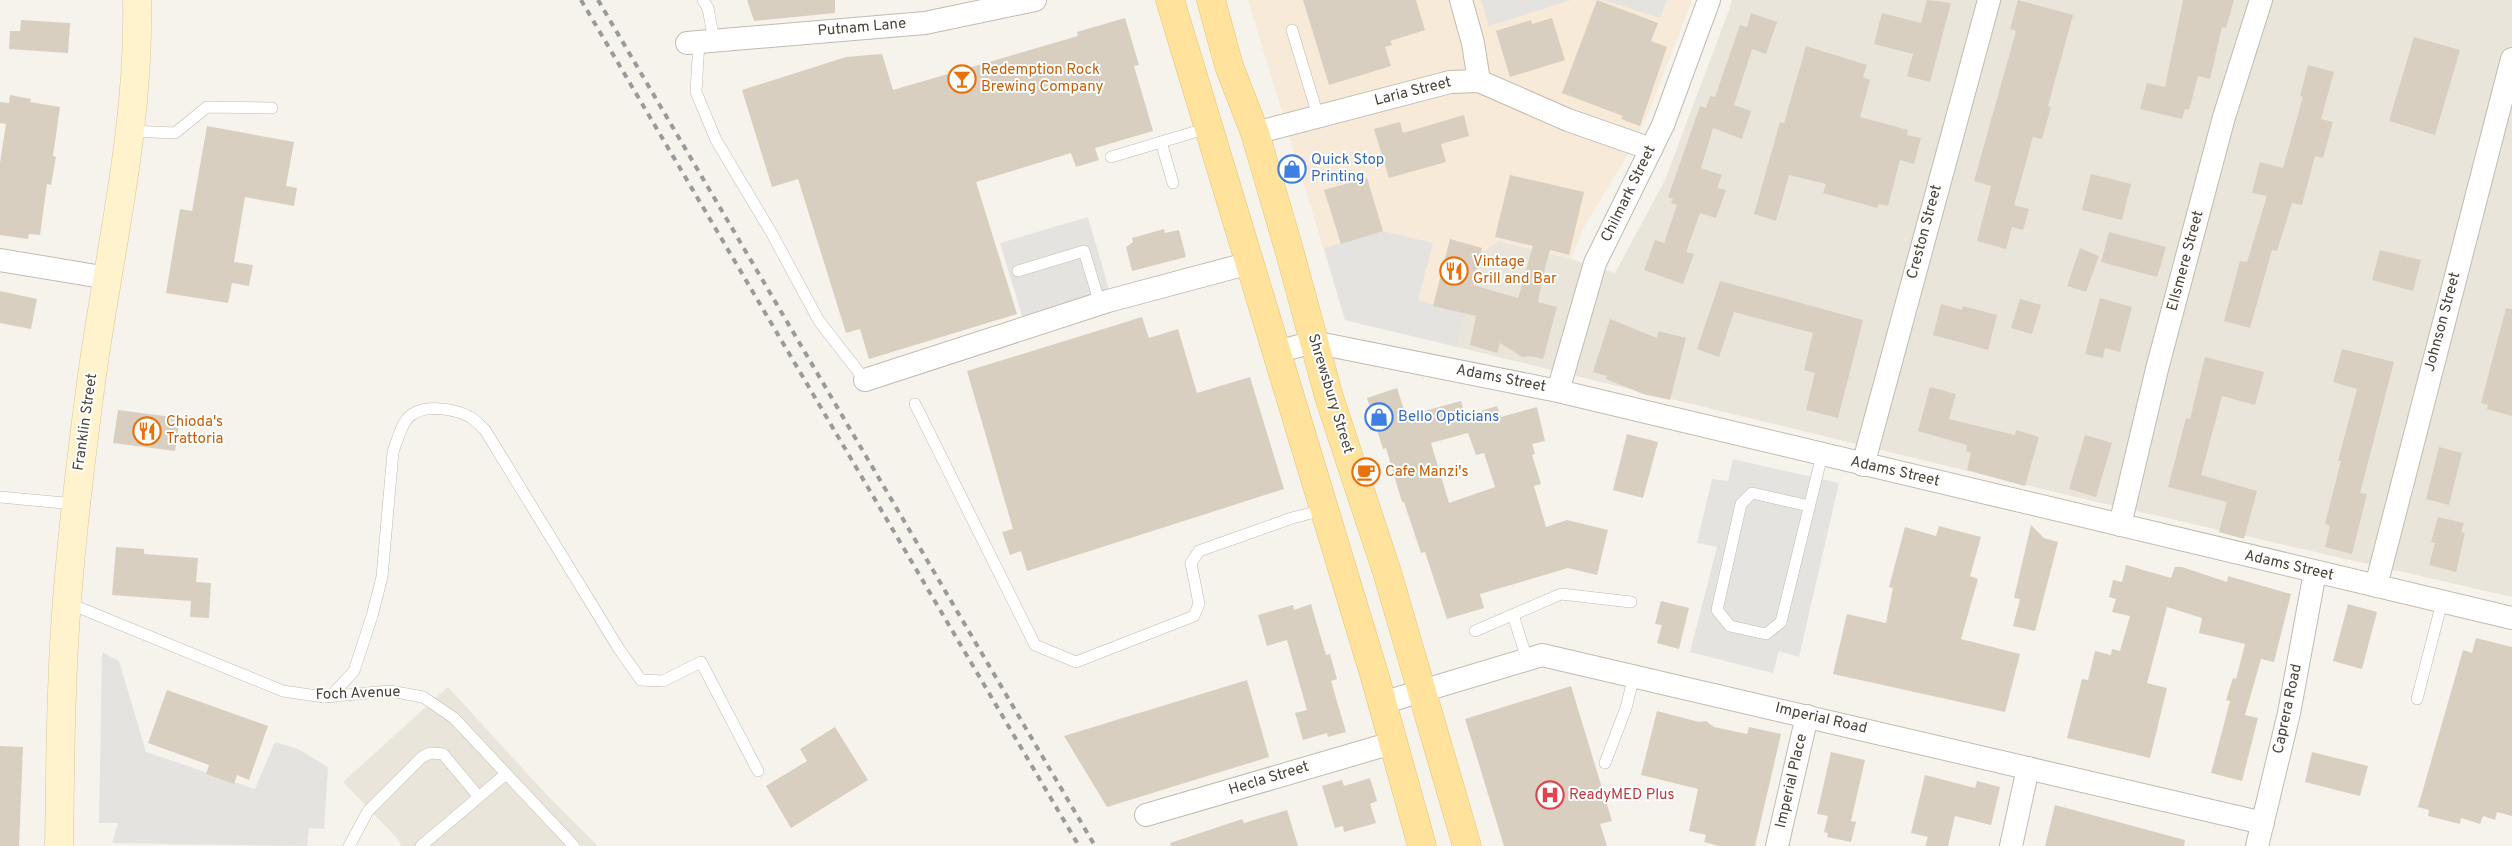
<svg xmlns="http://www.w3.org/2000/svg" width="2512" height="846" viewBox="0 0 2512 846" font-family="Overpass,sans-serif">
<style>
.residential{fill:#eae5da}
.commercial{fill:#f7ead8}
.parking{fill:#e5e3e0}
.building{fill:#d8cfc1;fill-rule:evenodd}
.lines{fill:none;stroke-linecap:round;stroke-linejoin:round}
.lane-casing{stroke:#c2bbae;stroke-width:12}
.street-casing{stroke:#c2bbae;stroke-width:24}
.secondary-casing{stroke:#d6c79b;stroke-width:29}
.primary-casing{stroke:#e6c16a;stroke-width:29}
.lane{stroke:#fff;stroke-width:11}
.street{stroke:#fff;stroke-width:22}
.secondary{stroke:#fff3cd;stroke-width:28}
.primary{stroke:#ffe39c;stroke-width:28}
.rail{stroke:#9a9a9a;stroke-width:4;stroke-dasharray:6 6;stroke-linecap:butt}
.labels{text-anchor:middle;dominant-baseline:central;stroke-width:4;stroke-linejoin:round;paint-order:stroke}
.street-label{font-size:15px;fill:#4b4439;stroke:#fff}
.food-label{font-size:15px;fill:#c56008;stroke:#fff;text-anchor:start}
.shop-label{font-size:15px;fill:#366cbe;stroke:#fff;text-anchor:start}
.health-label{font-size:15px;fill:#be3a42;stroke:#fff;text-anchor:start}
</style>
<rect width="100%" height="100%" fill="#f6f3ec"/>
<g class="residential">
<polygon points="1731,0 2512,0 2512,597 2071,496 1457,347 1483,251 1499,241 1571,259 1615,273 1665,180 1731,5"/>
<polygon points="448,687 544,792 598,846 400,846 401,844 396,837 343,782"/>
</g>
<polygon class="commercial" points="1248,0 1691,0 1691,3 1648,114 1627,156 1585,225 1571,259 1499,241 1483,251 1457,347 1345,320"/>
<g class="parking">
<polygon points="1481,0 1571,0 1489,26"/>
<polygon points="1603,0 1667,0 1660,18"/>
<polygon points="1088,217 1110,293 1023,319 1000,243"/>
<polygon points="1383,231 1433,243 1418,300 1466,314 1457,347 1345,320 1324,248"/>
<polygon points="1733,459 1839,483 1799,657 1779,651 1773,673 1690,652 1717,547 1697,543 1712,479 1728,481"/>
<polygon points="102,652 119,661 146,752 255,789 275,742 298,749 328,767 324,829 309,828 307,846 112,843 118,823 99,823"/>
</g>
<g class="building">
<polygon points="747,0 835,0 835,13 754,21"/>
<polygon points="1303,0 1416,0 1425,30 1390,41 1392,45 1385,47 1391,66 1329,85"/>
<polygon points="1597,0 1658,23 1651,41 1667,47 1640,126 1621,119 1623,116 1562,93"/>
<polygon points="1927,0 1951,3 1930,82 1907,76 1913,54 1874,44 1882,13 1921,23"/>
<polygon points="2018,0 2073,15 2048,106 2051,107 2042,139 2033,137 2014,205 2029,209 2023,230 2012,227 2006,249 1977,241 1991,186 1974,181 2016,31 2010,29"/>
<polygon points="2183,0 2234,0 2226,28 2222,27 2210,79 2198,76 2189,110 2185,109 2182,119 2140,109 2147,83 2165,87"/>
<polygon points="1751,13 1777,22 1766,54 1752,49 1734,105 1751,111 1742,139 1713,128 1701,168 1722,175 1717,188 1726,190 1716,218 1700,213 1686,252 1694,254 1683,284 1644,270 1655,240 1664,243 1677,205 1671,203 1673,199 1668,197 1700,106 1706,108 1710,96 1715,97 1740,25 1747,27"/>
<polygon points="1125,18 1139,65 1134,66 1153,131 1095,148 1099,160 1076,167 1071,153 976,182 1017,314 869,359 860,329 846,333 798,179 772,187 742,90 846,57 882,54 893,90 1078,36 1077,32"/>
<polygon points="1552,18 1565,60 1510,77 1496,31 1531,20 1532,24"/>
<polygon points="21,20 70,23 68,53 9,49 10,31 20,31"/>
<polygon points="2414,37 2460,50 2435,135 2389,121"/>
<polygon points="1806,46 1867,65 1863,77 1870,80 1860,117 1908,130 1907,135 1921,138 1914,164 1900,160 1888,206 1879,204 1877,208 1823,193 1826,184 1789,175 1776,221 1754,214 1780,122 1784,123"/>
<polygon points="2308,65 2334,72 2321,119 2333,122 2323,158 2315,156 2302,205 2292,203 2277,251 2272,250 2250,328 2224,321 2240,261 2247,262 2267,196 2252,193 2260,162 2283,168 2303,97 2300,96"/>
<polygon points="10,95 31,99 30,102 60,107 53,156 56,157 51,185 47,184 40,235 29,234 28,239 0,235 0,163 6,124 0,123 0,102 9,103"/>
<polygon points="1464,115 1469,136 1441,144 1446,162 1389,178 1374,129 1400,122 1403,133"/>
<polygon points="207,126 294,142 286,186 297,188 294,206 245,197 234,262 253,265 249,286 232,283 228,303 166,293 180,209 192,211"/>
<polygon points="2091,174 2131,184 2122,220 2082,210"/>
<polygon points="1510,175 1584,192 1569,255 1550,250 1543,276 1538,302 1557,307 1543,359 1530,356 1522,357 1500,343 1497,353 1470,345 1476,316 1433,306 1450,239 1482,248 1473,285 1518,298 1533,246 1495,237"/>
<polygon points="1367,178 1383,231 1341,244 1324,190"/>
<polygon points="1164,229 1165,233 1179,230 1186,257 1132,271 1126,247 1133,242 1132,238"/>
<polygon points="2109,232 2166,247 2157,277 2101,262"/>
<polygon points="2080,248 2099,256 2086,292 2067,286"/>
<polygon points="2380,250 2421,260 2413,291 2372,280"/>
<polygon points="1720,281 1863,320 1838,418 1806,410 1815,373 1804,370 1813,333 1734,312 1719,357 1697,349"/>
<polygon points="0,291 37,299 31,329 0,323"/>
<polygon points="2100,298 2132,307 2120,352 2105,348 2103,358 2085,354"/>
<polygon points="2020,299 2041,305 2032,334 2011,328"/>
<polygon points="1941,304 1962,310 1963,306 1997,315 1988,350 1933,335"/>
<polygon points="2506,308 2512,309 2512,416 2487,409 2488,405 2481,403"/>
<polygon points="1142,317 1149,338 1178,329 1197,393 1250,377 1284,489 1027,571 1021,551 1010,555 1002,532 1013,529 967,371"/>
<polygon points="1610,319 1657,338 1658,331 1686,338 1670,400 1643,394 1606,379 1607,376 1593,372"/>
<polygon points="2342,349 2394,362 2360,493 2367,494 2352,554 2325,547 2330,526 2325,524 2341,461 2338,461 2357,389 2333,382"/>
<polygon points="2205,357 2264,372 2255,405 2222,396 2201,475 2257,491 2244,539 2219,532 2227,502 2168,487 2186,418 2190,419"/>
<polygon points="1930,387 1956,394 1949,419 2015,435 2016,430 2039,437 2025,486 1967,470 1971,453 1966,451 1967,445 1918,431"/>
<path d="M1397,388L1406,416L1461,401L1465,416L1497,406L1501,417L1537,407L1545,441L1532,444L1535,454L1532,455L1541,484L1534,486L1546,527L1567,520L1608,530L1597,575L1568,568L1480,594L1484,608L1447,619L1425,552L1421,553L1404,502H1402L1386,448L1383,449L1367,398ZM1468,433L1476,455L1484,453L1495,487L1449,503L1431,443Z"/>
<polygon points="118,410 180,418 175,451 113,443"/>
<polygon points="1627,434 1658,442 1643,498 1613,490"/>
<polygon points="2085,435 2112,443 2096,497 2069,489"/>
<polygon points="2439,447 2462,453 2449,505 2426,499"/>
<polygon points="2438,517 2464,523 2461,532 2465,533 2456,572 2429,565 2435,543 2431,542"/>
<polygon points="2031,525 2044,538 2058,542 2035,631 2013,626 2020,599 2014,598"/>
<polygon points="1939,526 1981,537 1970,576 1978,579 1961,639 2020,654 2005,712 1833,674 1847,614 1886,623 1893,588 1889,587 1905,527 1936,536"/>
<polygon points="116,547 144,549 144,554 198,558 196,582 211,583 209,618 190,617 191,601 112,595"/>
<polygon points="2126,565 2171,578 2175,567 2182,567 2227,582 2228,576 2291,594 2274,662 2261,659 2245,715 2258,718 2242,781 2211,773 2230,701 2226,700 2233,678 2236,679 2245,644 2199,633 2202,618 2167,607 2147,683 2167,688 2150,758 2067,738 2082,679 2088,680 2095,651 2111,655 2112,649 2120,651 2130,616 2112,612 2116,599 2109,597 2113,580 2122,582"/>
<polygon points="1661,601 1689,608 1679,649 1657,643 1662,625 1655,624"/>
<polygon points="1311,604 1326,655 1330,654 1337,679 1331,681 1346,732 1328,737 1327,733 1303,740 1295,713 1307,710 1287,640 1267,646 1258,615 1293,605 1294,610"/>
<polygon points="2348,604 2377,612 2362,669 2333,661"/>
<polygon points="2476,638 2512,647 2512,816 2497,812 2495,820 2483,816 2480,824 2461,818 2460,824 2428,816 2429,810 2418,807 2463,650 2472,653"/>
<polygon points="1247,680 1269,757 1107,807 1064,736"/>
<polygon points="1571,686 1612,821 1600,824 1607,846 1504,846 1465,719"/>
<polygon points="167,690 268,726 249,780 237,775 234,784 206,774 209,765 148,743"/>
<polygon points="1657,711 1699,722 1706,721 1714,727 1747,734 1749,727 1781,734 1755,846 1719,846 1704,842 1706,835 1689,831 1698,789 1641,775"/>
<polygon points="835,727 868,780 791,828 766,786 807,761 800,749"/>
<polygon points="0,746 23,747 19,846 0,846"/>
<polygon points="1831,752 1865,760 1851,821 1856,822 1851,842 1827,837 1828,833 1824,832 1828,816 1817,814"/>
<polygon points="2312,752 2368,766 2360,796 2305,782"/>
<polygon points="1925,775 1975,788 1977,781 2000,787 1991,825 1955,816 1948,846 1925,846 1928,837 1911,833"/>
<polygon points="1370,778 1377,801 1370,804 1376,823 1344,832 1343,826 1335,828 1322,786 1342,780 1344,786"/>
<polygon points="2055,805 2185,840 2184,846 2045,846"/>
<polygon points="1287,810 1298,846 1171,846 1170,843 1242,819 1244,823"/>
</g>
<g class="lines">
<g class="lane-casing">
<g id="lane">
<polyline points="703,0 708,8 714,41"/>
<polyline points="1292,30 1318,116"/>
<polyline points="699,42 696,92 716,140 771,232 819,321 865,380"/>
<polyline points="131,131 175,133 207,107 272,108"/>
<polyline points="1161,142 1173,183"/>
<polyline points="1111,157 1208,128"/>
<polyline points="1018,271 1084,251 1100,304"/>
<polyline points="915,404 1035,645 1076,662 1194,616 1199,604 1191,563 1199,551 1292,518 1323,510"/>
<polyline points="0,497 75,504"/>
<polyline points="1809,506 1752,493 1741,504 1717,610 1730,626 1766,634 1781,622 1822,455"/>
<polyline points="68,603 283,691 324,697 390,691 423,697 454,718 574,846"/>
<polyline points="1513,615 1527,659"/>
<polyline points="1475,631 1561,594 1631,602"/>
<path d="M330,697L354,671L372,616L382,577L393,452C397,441 400,428 407,419C421,403 453,408 470,417C476,420 480,426 485,430L619,649L641,680L663,681L701,662L758,771"/>
<polyline points="2417,699 2442,602"/>
<polyline points="1605,763 1626,708 1634,676"/>
<polyline points="349,846 368,811 422,757 430,753 443,754 479,797"/>
<polyline points="421,846 506,774"/>
</g>
</g>
<g class="street-casing">
<g id="street">
<polyline points="1461,0 1473,43 1479,81"/>
<polyline points="687,43 925,23 1035,0"/>
<polyline points="1255,133 1450,82 1479,81 1568,120 1651,149"/>
<polyline points="0,260 108,278"/>
<polyline points="1277,352 1313,342 1558,391 2512,618"/>
<polyline points="865,380 1108,301 1250,263"/>
<polyline points="1558,391 1595,263 1663,125 1709,0"/>
<polyline points="1863,465 1989,0"/>
<polyline points="2120,525 2157,369 2224,117 2261,0"/>
<polyline points="2376,586 2512,59"/>
<polyline points="1382,703 1542,655 2263,823"/>
<polyline points="1146,815 1392,743"/>
<polyline points="1777,846 1807,716"/>
<polyline points="2011,846 2028,768"/>
<polyline points="2257,846 2289,713 2315,572"/>
</g>
</g>
<g class="secondary-casing">
<path id="secondary" d="M59,846C60,795 60,743 62,692C65,591 77,490 90,390C107,260 140,132 137,0"/>
</g>
<g class="primary-casing">
<g id="primary">
<polyline points="1170,0 1375,677 1422,846"/>
<polyline points="1211,0 1229,66 1255,133 1290,253 1329,397 1387,572 1467,846"/>
</g>
</g>
<use href="#lane" class="lane"/>
<use href="#street" class="street"/>
<use href="#secondary" class="secondary"/>
<use href="#primary" class="primary"/>
<g class="rail">
<polyline points="581,0 1079,846"/>
<polyline points="598,0 1095,846"/>
</g>
</g>
<defs>
<g id="bar-ring" transform="scale(1.4375)"><circle r="9.5" fill="#fff" stroke="#e8710a" stroke-width="1.5"/><path d="M-6-5H6L.8 .8V4.5H3.5V6h-7V4.5H-.8V.8Z" fill="#e8710a"/></g>
<g id="shop-ring" transform="scale(1.4375)"><circle r="9.5" fill="#fff" stroke="#3f7fe0" stroke-width="1.5"/><path d="M-5-2.5h2.3a2.7 3.5 0 0 1 5.4 0H5L5.5 6h-11ZM-1.5-2.5h3a1.5 2.3 0 0 0-3 0Z" fill="#3f7fe0"/></g>
<g id="restaurant-ring" transform="scale(1.4375)"><circle r="9.5" fill="#fff" stroke="#e8710a" stroke-width="1.5"/><path d="M-5-6h1v4h1v-4h1v4h1v-4h1v5L-1.5 .5V6h-2V.5L-5-1ZM5-6V6H3V1.5H1.5Q1.5-4 5-6Z" fill="#e8710a"/></g>
<g id="cafe-ring" transform="scale(1.4375)"><circle r="9.5" fill="#fff" stroke="#e8710a" stroke-width="1.5"/><path d="M-5.5-4.5H6V0H3Q3 3.5 0 3.5H-2.5Q-5.5 3.5-5.5 0ZM3-3.2v2h1.7v-2ZM-6 4.5H4V6H-6Z" fill="#e8710a"/></g>
<g id="hospital-ring" transform="scale(1.4375)"><circle r="9.5" fill="#fff" stroke="#e0444e" stroke-width="1.5"/><path d="M-5-5h3v3.5h4V-5h3V5h-3V1.5h-4V5h-3Z" fill="#e0444e"/></g>
</defs>
<g fill-rule="evenodd">
<use href="#bar-ring" x="962" y="79"/>
<use href="#shop-ring" x="1292" y="169"/>
<use href="#restaurant-ring" x="1454" y="271"/>
<use href="#shop-ring" x="1379" y="417"/>
<use href="#restaurant-ring" x="147" y="431"/>
<use href="#cafe-ring" x="1366" y="472"/>
<use href="#hospital-ring" x="1550" y="795"/>
</g>
<g class="labels">
<g class="street-label">
<text transform="translate(862 28) rotate(-5)">Putnam Lane</text>
<text transform="translate(1413 92) rotate(-14)">Laria Street</text>
<text transform="translate(1629 194) rotate(-64)">Chilmark Street</text>
<text transform="translate(1925 232) rotate(-75)">Creston Street</text>
<text transform="translate(2186 261) rotate(-75)">Ellsmere Street</text>
<text transform="translate(2443 322) rotate(-75)">Johnson Street</text>
<text transform="translate(1501 379) rotate(11)">Adams Street</text>
<text transform="translate(1330 394) rotate(73)">Shrewsbury Street</text>
<text transform="translate(86 422) rotate(-82)">Franklin Street</text>
<text transform="translate(1895 472) rotate(13)">Adams Street</text>
<text transform="translate(2289 566) rotate(13)">Adams Street</text>
<text transform="translate(358 694) rotate(-2)">Foch Avenue</text>
<text transform="translate(2288 709) rotate(-78)">Caprera Road</text>
<text transform="translate(1821 719) rotate(13)">Imperial Road</text>
<text transform="translate(1269 779) rotate(-17)">Hecla Street</text>
<text transform="translate(1792 781) rotate(-77)">Imperial Place</text>
</g>
<g class="food-label">
<text x="981" y="70">Redemption Rock<tspan x="981" dy="17">Brewing Company</tspan></text>
<text x="1473" y="262">Vintage<tspan x="1473" dy="17">Grill and Bar</tspan></text>
<text x="166" y="422">Chioda's<tspan x="166" dy="17">Trattoria</tspan></text>
<text x="1385" y="472">Cafe Manzi's</text>
</g>
<g class="shop-label">
<text x="1311" y="160">Quick Stop<tspan x="1311" dy="17">Printing</tspan></text>
<text x="1398" y="417">Bello Opticians</text>
</g>
<g class="health-label">
<text x="1569" y="795">ReadyMED Plus</text>
</g>
</g>
</svg>
